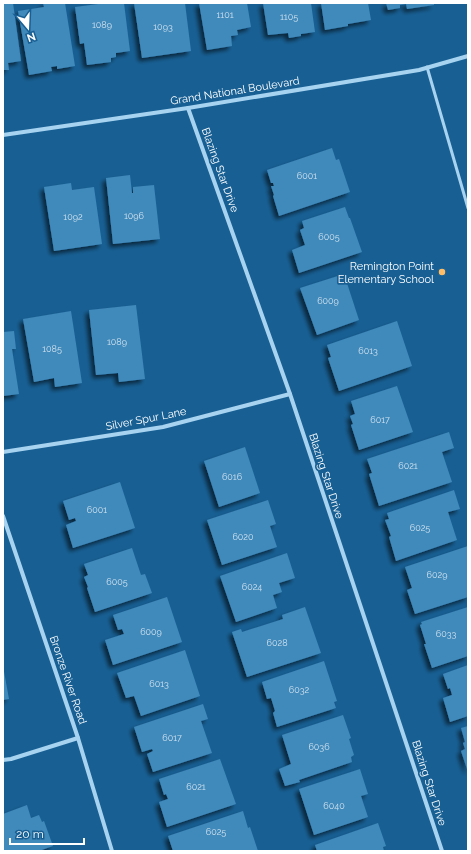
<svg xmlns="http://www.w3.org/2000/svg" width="471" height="854" viewBox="0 0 471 854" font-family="Raleway,sans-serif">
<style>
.building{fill:#4089bb;filter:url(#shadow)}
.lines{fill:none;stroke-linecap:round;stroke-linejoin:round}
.service{stroke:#a8d3f0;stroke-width:3}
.minor{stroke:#a8d3f0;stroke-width:4}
.poi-dot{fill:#ffbd67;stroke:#186094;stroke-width:1.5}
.labels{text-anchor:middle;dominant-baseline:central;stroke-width:3.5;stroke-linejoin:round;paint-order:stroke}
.number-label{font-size:9px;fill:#cfe2ee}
.street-label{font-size:11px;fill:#fff;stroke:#186094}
.poi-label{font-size:11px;fill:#fff;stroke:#186094;text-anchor:end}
</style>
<defs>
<filter id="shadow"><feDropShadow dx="-3.5" dy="3.5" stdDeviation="2" flood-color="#0009"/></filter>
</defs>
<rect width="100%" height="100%" fill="#186094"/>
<g class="building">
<polygon points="3,3 13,3 21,61 8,63 9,70 3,70"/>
<polygon points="43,3 65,3 75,66 57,69 57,66 51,67 52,71 29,75 18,11 44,7"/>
<polygon points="106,3 124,3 130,51 116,53 116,57 111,58 111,62 87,65 84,43 80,44 75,7"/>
<polygon points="134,3 185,3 191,51 142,58"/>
<polygon points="199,3 247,3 251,27 237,30 238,35 231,36 232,46 207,50"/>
<polygon points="263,3 311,3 315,32 301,34 301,36 289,38 288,33 268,35"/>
<polygon points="321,3 368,3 371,20 348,24 348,26 325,30"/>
<polygon points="386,3 434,3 434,5 407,9 406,4 400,5 400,8 388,10"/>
<polygon points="332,148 336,160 339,159 350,192 279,216 273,196 274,195 271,186 274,186 273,183 271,183 267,170"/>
<polygon points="130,175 132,193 133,193 133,187 154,185 160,239 113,244 106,178"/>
<polygon points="71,183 72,190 94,187 102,244 54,251 44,187"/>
<polygon points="345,207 349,218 350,218 362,252 299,273 292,250 305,245 300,230 304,228 302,221"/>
<polygon points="344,274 359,320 317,335 300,288"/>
<polygon points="136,305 145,379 119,382 118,373 96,375 89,310"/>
<polygon points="71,311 82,383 55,387 54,378 34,382 23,319"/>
<polygon points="397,321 412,366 339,391 328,358 331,357 327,345"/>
<polygon points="14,331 16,349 12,349 19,394 3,396 3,332"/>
<polygon points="397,386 413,432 359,450 351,425 353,424 350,416 355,414 351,401"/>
<polygon points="449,432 454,448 442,452 452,482 379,506 369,474 372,473 367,459"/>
<polygon points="245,447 260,493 219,507 204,461"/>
<polygon points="120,482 135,528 73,548 66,525 76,521 75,518 69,520 63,501"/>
<polygon points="454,490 460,509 448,512 457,540 396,561 389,537 391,536 385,520 389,519 387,513"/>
<polygon points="268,500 276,524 270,526 277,547 222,565 207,520"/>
<polygon points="468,546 468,597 415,614 407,590 412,588 405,567"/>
<polygon points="132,548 141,575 145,574 152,593 95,612 87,588 88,587 84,577 88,575 84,564"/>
<polygon points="287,553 295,578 279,583 282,592 273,595 277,608 236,622 220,576"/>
<polygon points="167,597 182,642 113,665 105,640 124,634 122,629 118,630 113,615"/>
<polygon points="305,607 321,653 247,677 232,632 241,629 242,632 283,619 282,615"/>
<polygon points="468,607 468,656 432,668 424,644 426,644 420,625 422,624 421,622"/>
<polygon points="185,650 200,696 141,716 134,696 126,698 117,673"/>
<polygon points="324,661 337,701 334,702 336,708 277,727 273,713 275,711 271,698 267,699 262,682"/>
<polygon points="468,665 468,716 450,722 443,698 452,695 450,688 448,689 443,674"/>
<polygon points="3,666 9,699 3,700"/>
<polygon points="203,704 208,719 201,721 212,753 153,772 147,754 153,751 152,749 142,752 134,727"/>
<polygon points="343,715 351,738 349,739 354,755 351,757 352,762 299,780 300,782 285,786 279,769 291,764 282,735"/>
<polygon points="468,726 468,772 461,751 465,749 463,743 465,742 461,728"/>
<polygon points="220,759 236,804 167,827 159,802 168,799 166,794 164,795 159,779"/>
<polygon points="360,769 368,794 361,796 368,817 314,835 299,789"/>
<polygon points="27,805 31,818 39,815 42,822 44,821 53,846 39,851 3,851 3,814"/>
<polygon points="243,811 248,828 250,827 258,851 173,851 168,836"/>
<polygon points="378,823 386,846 383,847 384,851 317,851 315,845"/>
</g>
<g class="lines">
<polyline class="service" points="427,67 468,208"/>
<g class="minor">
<polyline points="188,108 290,394 442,851"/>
<polyline points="3,135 188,108 419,70 468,56"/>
<polyline points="3,452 163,427 290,394"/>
<polyline points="3,516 78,738 112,851"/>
<polyline points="3,760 11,759 78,738"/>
</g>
</g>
<circle class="poi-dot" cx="442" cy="272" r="4"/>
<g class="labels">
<g class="number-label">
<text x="225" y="15">1101</text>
<text x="289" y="17">1105</text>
<text x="102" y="25">1089</text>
<text x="163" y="27">1093</text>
<text x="307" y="176">6001</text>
<text x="134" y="216">1096</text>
<text x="73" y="217">1092</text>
<text x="329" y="237">6005</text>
<text x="328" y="301">6009</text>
<text x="117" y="342">1089</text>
<text x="52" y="349">1085</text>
<text x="368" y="351">6013</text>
<text x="380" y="420">6017</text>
<text x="408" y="466">6021</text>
<text x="232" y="477">6016</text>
<text x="97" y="510">6001</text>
<text x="420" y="528">6025</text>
<text x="243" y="537">6020</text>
<text x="437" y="575">6029</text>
<text x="117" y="582">6005</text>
<text x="252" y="587">6024</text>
<text x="151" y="632">6009</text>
<text x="446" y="634">6033</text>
<text x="277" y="643">6028</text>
<text x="159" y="684">6013</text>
<text x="299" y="690">6032</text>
<text x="172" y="738">6017</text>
<text x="319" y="747">6036</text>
<text x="196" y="787">6021</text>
<text x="334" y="806">6040</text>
<text x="216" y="832">6025</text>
</g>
<g class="street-label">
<text transform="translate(235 91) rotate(-9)">Grand National Boulevard</text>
<text transform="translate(220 170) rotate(70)">Blazing Star Drive</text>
<text transform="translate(146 419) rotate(-11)">Silver Spur Lane</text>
<text transform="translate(326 476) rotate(72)">Blazing Star Drive</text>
<text transform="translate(68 680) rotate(71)">Bronze River Road</text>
<text transform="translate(429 783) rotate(72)">Blazing Star Drive</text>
</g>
<g class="poi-label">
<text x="434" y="266">Remington Point<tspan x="434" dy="13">Elementary School</tspan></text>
</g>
</g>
<rect width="471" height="854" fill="none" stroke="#ffffff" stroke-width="8"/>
<g transform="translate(28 28) rotate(161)" stroke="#186094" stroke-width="3" paint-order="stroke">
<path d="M0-3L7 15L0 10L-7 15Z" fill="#ffffff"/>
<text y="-6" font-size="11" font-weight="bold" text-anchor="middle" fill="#ffffff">N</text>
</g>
<path d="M10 838v6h74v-6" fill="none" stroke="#ffffff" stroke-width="2"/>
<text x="16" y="838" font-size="12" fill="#ffffff" stroke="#186094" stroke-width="3" paint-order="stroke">20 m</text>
</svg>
